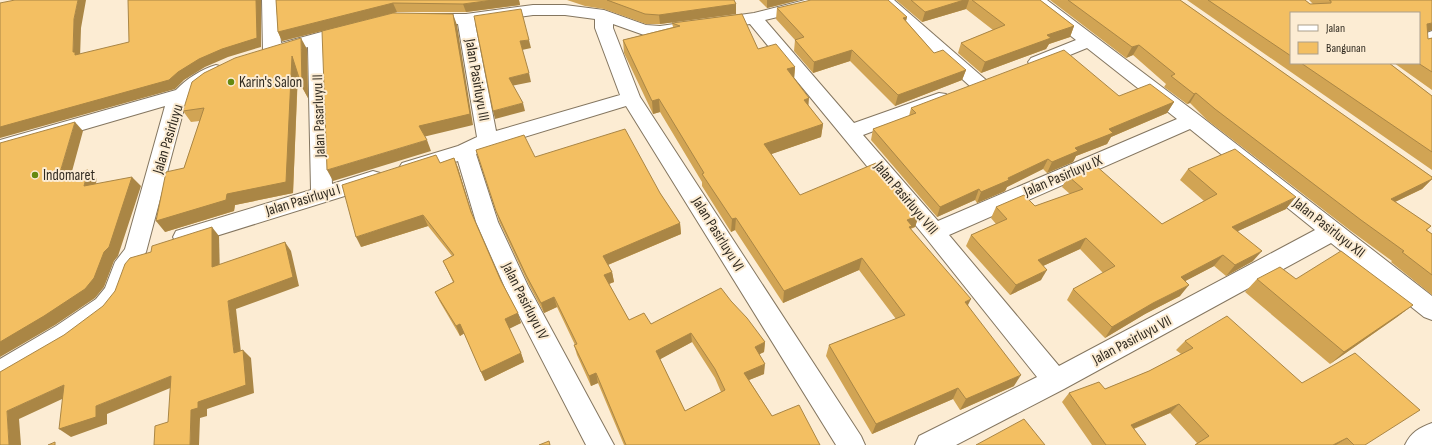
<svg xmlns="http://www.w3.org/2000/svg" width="1432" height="445" viewBox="0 0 1432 445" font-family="'Sofia Sans Condensed',sans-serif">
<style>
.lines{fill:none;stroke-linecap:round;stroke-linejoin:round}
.minor-casing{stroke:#847660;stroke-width:2}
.minor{fill:#fff;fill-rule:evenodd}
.wall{fill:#d1a454;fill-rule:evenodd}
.shaded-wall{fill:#aa8645}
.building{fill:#f3bf62;stroke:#aa8645;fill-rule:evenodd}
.poi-dot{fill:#648910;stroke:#fcecd3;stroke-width:1.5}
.labels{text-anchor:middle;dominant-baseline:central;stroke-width:4;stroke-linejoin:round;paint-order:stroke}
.street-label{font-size:15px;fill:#312b21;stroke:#fcecd3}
.poi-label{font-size:15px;fill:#312b21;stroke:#fcecd3;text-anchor:start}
</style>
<rect width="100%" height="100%" fill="#fcecd3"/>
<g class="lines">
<g class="minor-casing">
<g id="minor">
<polygon points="262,0 278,0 281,43 351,24 357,25 360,29 357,33 326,42 332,184 373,171 380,173 384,179 380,185 184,246 176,243 173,237 176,231 311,190 308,47 272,58 266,56 263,52"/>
<path d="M805,0H834L832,4L765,20L854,123L939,93L946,94L949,99L946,104L863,135L938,221L1177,119L1087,48L1043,66L1037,68L1031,66L1028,62L1031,58L1076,40L1030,4L1028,0H1047L1199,115L1432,296V320L1424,317L1331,243L1064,389L956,445H915L919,436L1037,377L926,238L750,24L660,36L644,35L613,24V28L640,97L861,436L865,445H836L626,106L495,146L476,154L498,222L528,286L614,445H586L506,290L476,222L458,161L409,176L402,173L399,168L402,163L458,146L477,137L458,24H424L418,23L415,19L418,15L424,14H466L533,5H565L604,10L646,25L660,26L754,13ZM533,15H565L595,19V28L620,95L496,131L475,23ZM1190,129L1315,230L1059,366L949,235Z"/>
<polygon points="876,0 894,0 986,80 988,84 986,88 979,90 972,88"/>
<polygon points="1432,31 1432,44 1419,49 1419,36"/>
<path d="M216,65L223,67L225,71L223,75L196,92L185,105L146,252L133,272L123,299L112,313L74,342L9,380L0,383V359L56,326L96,299L105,288L115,262L125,249L165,106L0,154V140L176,90C186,79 202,69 216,65Z"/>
<path d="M1432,423V445H1405C1411,432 1419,428 1432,423Z"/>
</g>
</g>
<use href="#minor" class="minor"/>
</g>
<g class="wall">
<polygon points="276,0 519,0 520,5 466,12 397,12 282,41 278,32"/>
<polygon points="567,0 734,0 736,4 736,14 660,24 646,24 604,9 585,6"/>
<polygon points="759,0 799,0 767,8"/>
<polygon points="896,0 1040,0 1074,26 1070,37 1049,44 1046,49 981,73 958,53 961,43 993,30 966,9 922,22"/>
<polygon points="1050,0 1180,0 1432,177 1432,179 1422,189 1395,202 1431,226 1427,230 1432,234 1432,295 1391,262 1392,261 1351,231 1207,120 1190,103 1187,104 1164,87 1166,84 1133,55 1126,58"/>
<polygon points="1187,0 1305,0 1310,4 1313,4 1309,0 1432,0 1427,32 1428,39 1432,38 1432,90 1394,63 1419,63 1419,13 1291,13 1291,63 1389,63 1432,96 1432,170"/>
<polygon points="777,8 907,17 906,21 934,53 966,70 962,80 895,106 850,61 813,73 794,51 795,40 776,19"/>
<polygon points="672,23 758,49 795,67 794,78 808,105 823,124 821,137 771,154 800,195 919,215 915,227 911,229 968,305 1014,386 960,410 953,399 872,434 826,356 829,345 896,319 859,270 783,303 735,230 731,232 702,186 702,182 660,112 653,114 624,53 623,40 673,27"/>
<polygon points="307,49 308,98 302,87 298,74 293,193 235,205 234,211 165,232 184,168 200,121 191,122 183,111"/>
<polygon points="1119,96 1174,102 1167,113 1111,137 1107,144 1076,156 1073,162 1047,173 1043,169 1007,187 1005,191 977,203 975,200 937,217 871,140 873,129 909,116 911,108"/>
<path d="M476,150L535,157L660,193L680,223L681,234L608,265L612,272L614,282L609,284L629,320L651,324L731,301L765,342L764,352L759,354L764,374L749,380L772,416L820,445H624L598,383L591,386L577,355L574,345H575L557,307L544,313L529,285L499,221ZM692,342L715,378L721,392L685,411L660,359Z"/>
<polygon points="454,158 458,168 473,218 501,281 521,323 509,328 521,353 524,362 485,381 464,333 460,336 440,302 435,292 453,282 443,261 452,256 428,226 361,247 440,163"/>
<polygon points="1188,169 1286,209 1238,231 1253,261 1226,276 1214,266 1185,281 1180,296 1145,314 1105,338 1067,300 1073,289 1103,273 1080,249 1043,266 1041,280 1010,295 966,246 971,235 996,224 991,218 996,207 1035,206 1070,194 1062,187 1068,176 1162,224 1204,201 1180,180"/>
<polygon points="1257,279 1296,279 1413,305 1397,317 1330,364 1245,292"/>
<polygon points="1185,341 1365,445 1195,445 1197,443 1170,413 1134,429 1146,445 1092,445 1062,402 1069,393 1105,389 1149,371 1181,354 1176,350"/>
</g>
<g class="shaded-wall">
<polygon points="78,0 86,0 81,28 80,58 75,55 73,52 74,19"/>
<polygon points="256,0 261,0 261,47 228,57 205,67 184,80 175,89 0,138 0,127"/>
<polygon points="493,0 519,0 520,5 466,12 463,4"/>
<polygon points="767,0 799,0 767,8"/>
<polygon points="964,0 969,0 966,9 922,22 925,12"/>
<polygon points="393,3 397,12 282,41 278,32"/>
<polygon points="736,4 736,14 660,24 659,15"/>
<polygon points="453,14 457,25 473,125 423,137 419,126"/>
<polygon points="907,17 904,28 903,18"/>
<polygon points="1432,23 1432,30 1419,35 1427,24"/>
<polygon points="1074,26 1070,37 1049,44 1046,49 981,73 985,62 1047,35"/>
<polygon points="301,38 307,49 308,98 302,87"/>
<polygon points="529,40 531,48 522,50 520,41"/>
<polygon points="1139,45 1133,55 1126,58 1132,47"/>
<polygon points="852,50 850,61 813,73 814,62"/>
<polygon points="292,56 298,67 293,193 235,205 234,211 165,232 156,221 227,194"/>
<polygon points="795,67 794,80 787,69"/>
<polygon points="966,70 962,80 895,106 898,95"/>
<polygon points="529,73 531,82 511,86 509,78"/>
<polygon points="1196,93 1190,103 1187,104 1194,94"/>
<polygon points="809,98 808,111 804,100"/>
<polygon points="659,99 660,112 653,114 652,101"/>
<polygon points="1174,102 1167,113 1111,137 1107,144 1076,156 1073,162 1047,173 1052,162 1075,148 1109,129"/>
<polygon points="523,103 525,111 495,119 493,111"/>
<polygon points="75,122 83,131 68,186 59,176"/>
<polygon points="823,124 821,137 763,157 764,144"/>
<polygon points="427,140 431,151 333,181 327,170"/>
<polygon points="454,158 458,168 475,223 471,212"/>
<polygon points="1048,159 1043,169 1007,187 1005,191 977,203 981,192 1008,178"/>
<polygon points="88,170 97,179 93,195 84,186"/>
<polygon points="132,177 141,186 118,256 114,261 104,287 95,298 55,325 0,357 0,342"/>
<polygon points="1432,179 1422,189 1380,209 1391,199"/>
<polygon points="979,189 975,200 937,217 940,207"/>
<polygon points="1296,197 1286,209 1223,238 1232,227"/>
<polygon points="423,215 428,226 361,247 356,237"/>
<polygon points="919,215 915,227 911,228 908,238 907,220"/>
<polygon points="736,218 735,230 731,232 732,219"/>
<polygon points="680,223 681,234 605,266 603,256"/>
<polygon points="212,227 219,236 220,276 212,267"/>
<polygon points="1086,238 1080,249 1032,271 1038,260"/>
<polygon points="285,242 291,251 299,286 236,309 242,361 234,353 228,301"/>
<polygon points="1262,251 1253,261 1226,276 1235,265"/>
<polygon points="1223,255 1214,266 1172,288 1181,277"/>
<polygon points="862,258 859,270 783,303 784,291"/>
<polygon points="1047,270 1041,280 1010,295 1016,285"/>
<polygon points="612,272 614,282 606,285 604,275"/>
<polygon points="1189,285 1180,296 1145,314 1105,338 1112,327 1153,303"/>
<polygon points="554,297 557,307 544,313 541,303"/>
<polygon points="971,299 965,311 965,302"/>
<polygon points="1413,305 1397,317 1330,364 1344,352"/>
<polygon points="518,313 521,323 509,329 505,319"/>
<polygon points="460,324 465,333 460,336 456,326"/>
<polygon points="691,333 692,342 657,361 656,351"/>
<polygon points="765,342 764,352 754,357 755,347"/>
<polygon points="243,350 251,358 254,393 207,409 207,416 200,418 199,445 190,445 191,410"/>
<polygon points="521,353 524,362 485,381 481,372"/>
<polygon points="765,364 764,374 744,382 744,373"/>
<polygon points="596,373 598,383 591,386 589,376"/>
<polygon points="1021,375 1014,386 960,410 966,399"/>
<polygon points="171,376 180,384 107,414 107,424 71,437 59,429 96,406"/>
<polygon points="64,385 75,393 19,419 21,445 9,445 7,411"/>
<polygon points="958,388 953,399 872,434 876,424"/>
<polygon points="1179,404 1170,413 1123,433 1131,425"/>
<polygon points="1347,438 1336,445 1333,445"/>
</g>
<g class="building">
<polygon points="15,0 78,0 74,19 73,52 75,52 75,55 129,42 128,0 256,0 257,38 222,49 199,59 178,72 169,80 0,127 0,3"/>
<polygon points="276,0 493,0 463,4 393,3 278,32"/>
<polygon points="607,0 734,0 736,4 659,15 645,14"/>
<polygon points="811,0 888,0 907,17 903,18 934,53 943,50 966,70 898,95 852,50 814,62 795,40 804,37 777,8"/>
<polygon points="911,0 964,0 925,12"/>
<polygon points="972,0 1040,0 1074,26 1047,35 1051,38 985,62 961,43 1005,25"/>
<polygon points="1068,0 1180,0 1432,177 1432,179 1391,199 1431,226 1426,230 1432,234 1432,275 1402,252 1404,251 1361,220 1215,109 1196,93 1194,94 1171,76 1175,74 1139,45 1132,47"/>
<polygon points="1208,0 1305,0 1310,4 1331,3 1331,1 1329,0 1432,0 1432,23 1427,24 1428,39 1432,38 1432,72 1418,63 1419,13 1291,13 1291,56"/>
<polygon points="521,9 529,40 520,41 529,73 509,78 523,103 493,111 474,16"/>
<polygon points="393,13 453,14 470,114 419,126 427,140 327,170 322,31"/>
<polygon points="742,14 758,49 776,44 795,67 787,69 809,98 804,100 823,124 764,144 800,195 876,163 919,215 907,220 912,226 909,227 971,299 965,302 1021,375 966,399 958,388 876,424 829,345 905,315 862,258 784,291 736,218 732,219 702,174 704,173 659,99 652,101 623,40 680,26 672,23"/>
<polygon points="301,38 302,87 292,56 286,182 227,194 226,200 156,221 166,172 184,168 204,108 183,111 192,82 204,73 235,58"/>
<polygon points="1064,50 1119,96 1150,84 1174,102 1109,129 1113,133 1075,148 1078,151 1052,162 1048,159 1008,178 1009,180 981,192 979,189 940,207 873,129 916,113 911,108"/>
<polygon points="1301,63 1389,63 1432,96 1432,152"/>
<polygon points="75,122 59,176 88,170 84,186 132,177 109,247 104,252 94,278 85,289 44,316 0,342 0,143"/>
<path d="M625,129L660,193L680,223L603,256L612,272L604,275L629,320L644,313L651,324L721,288L731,301L747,318L765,342L755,347L765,364L744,373L772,416L799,405L820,445H626L596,373L589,376L574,345L577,344L554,297L541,303L526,275L496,211L476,150L524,135L535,157ZM691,333L715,369L725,390L685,411L656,351Z"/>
<polygon points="1235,149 1296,197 1232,227 1262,251 1235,265 1223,255 1181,277 1189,285 1153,303 1112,327 1073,289 1115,266 1086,238 1038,260 1047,270 1016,285 971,235 1007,219 996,207 1024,195 1035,206 1083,189 1068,176 1094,164 1162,224 1217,194 1188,169"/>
<polygon points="436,155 440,163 454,158 471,212 501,281 518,313 505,319 521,353 481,372 460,324 456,326 435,292 454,282 443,261 454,255 423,215 356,237 342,185"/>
<polygon points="212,227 212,267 285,242 293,277 228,301 234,353 243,350 246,385 198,402 198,408 191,410 190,445 154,445 155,426 168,422 171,376 96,406 96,417 59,429 64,385 7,411 9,445 0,445 0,372 64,335 103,306 115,291 125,264 130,258 151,252 152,246"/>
<polygon points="1341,251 1413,305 1344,352 1257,279 1280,267 1296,279"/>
<polygon points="1227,316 1302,383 1355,353 1420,410 1365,445 1354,445 1347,438 1333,445 1195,445 1209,436 1179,404 1131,425 1146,445 1106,445 1069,393 1099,382 1105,389 1149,371 1193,348 1185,341"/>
<polygon points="1024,419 1045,445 976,445"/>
<polygon points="549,441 550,445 539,445"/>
<polygon points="55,442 55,445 48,445"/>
</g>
<g class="poi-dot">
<circle cx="231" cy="82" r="4"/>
<circle cx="35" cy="175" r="4"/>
</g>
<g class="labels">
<g class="street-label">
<text transform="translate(477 80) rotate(80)">Jalan Pasirluyu III</text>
<text transform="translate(319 116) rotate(-92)">Jalan Pasarluyu II</text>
<text transform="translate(168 139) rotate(-73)">Jalan Pasirluyu</text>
<text transform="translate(1063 176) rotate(-23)">Jalan Pasirluyu IX</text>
<text transform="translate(906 198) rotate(50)">Jalan Pasirluyu VIII</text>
<text transform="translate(303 200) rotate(-17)">Jalan Pasirluyu I</text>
<text transform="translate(1329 228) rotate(38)">Jalan Pasirluyu XII</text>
<text transform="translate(718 234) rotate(58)">Jalan Pasirluyu VI</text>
<text transform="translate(525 301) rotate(63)">Jalan Pasirluyu IV</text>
<text transform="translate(1132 340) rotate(-28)">Jalan Pasirluyu VII</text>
</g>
<g class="poi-label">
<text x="239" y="82">Karin's Salon</text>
<text x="43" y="175">Indomaret</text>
</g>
</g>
<rect x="1290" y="12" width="130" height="52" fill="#fcecd3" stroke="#ab9f8c"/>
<rect x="1298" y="25" width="20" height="6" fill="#ffffff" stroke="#ab9f8c"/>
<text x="1326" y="32" font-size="12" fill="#312b21">Jalan</text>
<rect x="1298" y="42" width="20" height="12" fill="#f3bf62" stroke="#ab9f8c"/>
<text x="1326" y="52" font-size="12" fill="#312b21">Bangunan</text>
</svg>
